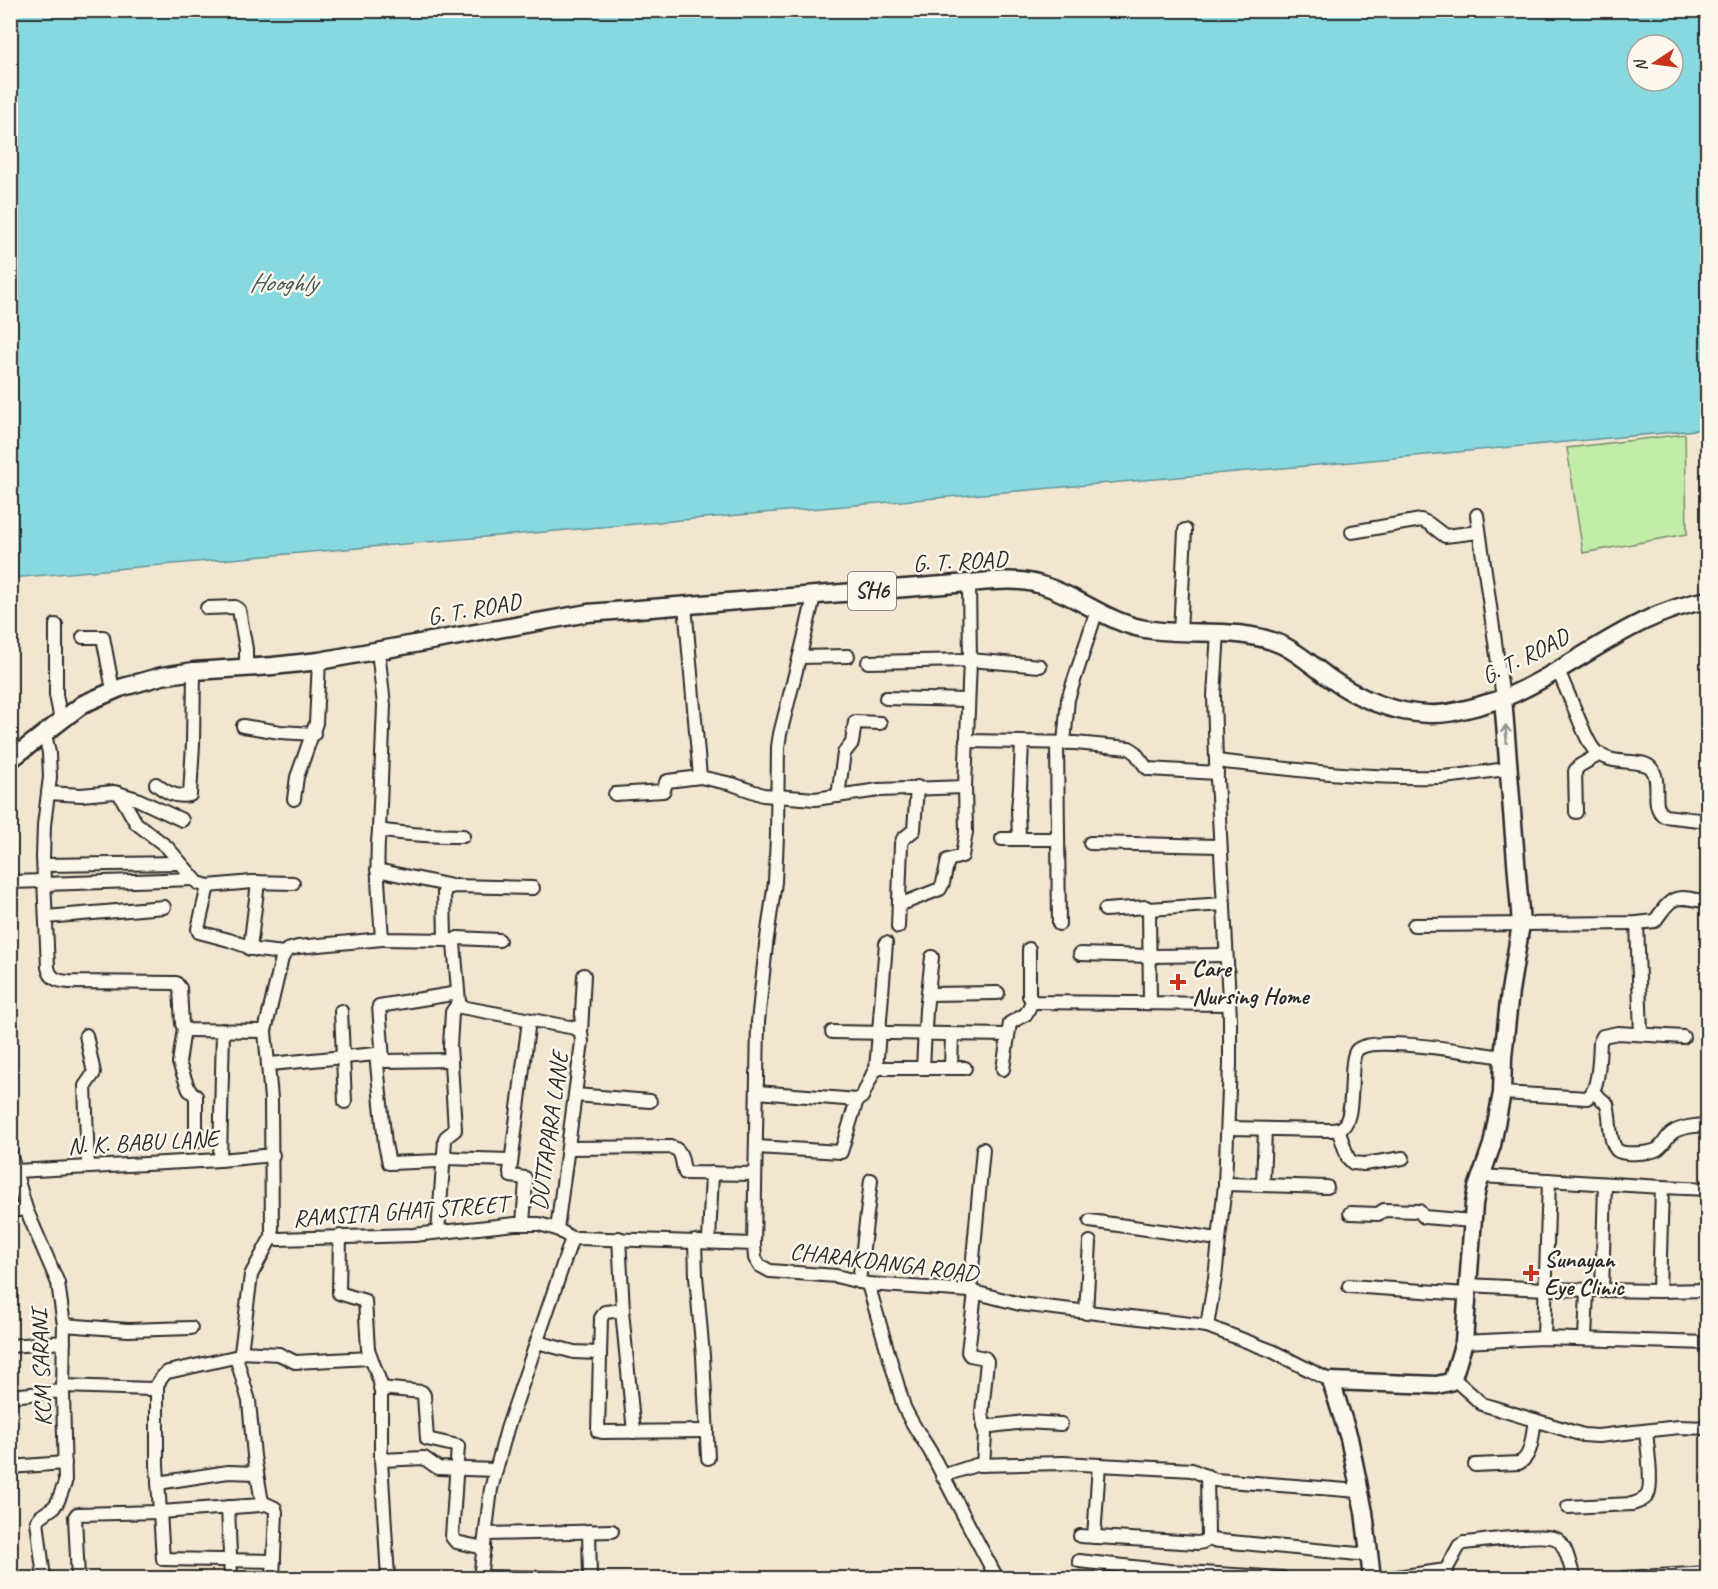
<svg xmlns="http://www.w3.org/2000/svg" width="1718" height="1589" viewBox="0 0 1718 1589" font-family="Caveat,sans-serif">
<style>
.green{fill:#c3eca8;stroke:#778c6a;stroke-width:1.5}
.water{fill:#88d9df;stroke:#639397;stroke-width:1.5;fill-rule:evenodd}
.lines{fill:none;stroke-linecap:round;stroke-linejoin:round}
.minor-casing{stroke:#2b2b2b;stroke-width:16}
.major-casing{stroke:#2b2b2b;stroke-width:21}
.minor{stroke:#fbf7ec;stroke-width:12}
.major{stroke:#fbf7ec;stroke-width:16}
.oneway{stroke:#93918c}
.poi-dot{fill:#c8321e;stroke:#fbf7ec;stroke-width:2}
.labels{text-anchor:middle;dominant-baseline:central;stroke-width:5;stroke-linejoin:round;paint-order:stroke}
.shield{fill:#fbf7ec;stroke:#696865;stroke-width:1.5}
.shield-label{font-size:22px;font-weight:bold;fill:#2b2b2b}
.street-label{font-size:24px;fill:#2b2b2b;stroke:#fbf7ec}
.poi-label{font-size:24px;font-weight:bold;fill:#2b2b2b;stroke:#fbf7ec;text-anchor:start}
.water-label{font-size:26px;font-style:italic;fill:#425658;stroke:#fbf7ec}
</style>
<rect width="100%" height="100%" fill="#f2e6d0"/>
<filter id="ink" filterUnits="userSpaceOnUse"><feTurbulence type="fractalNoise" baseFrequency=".0167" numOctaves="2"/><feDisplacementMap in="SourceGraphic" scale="12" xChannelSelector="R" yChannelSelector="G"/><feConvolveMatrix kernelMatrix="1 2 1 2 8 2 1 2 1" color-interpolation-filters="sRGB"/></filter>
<g filter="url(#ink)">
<polygon class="green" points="1685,434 1687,534 1583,553 1567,448"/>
<path class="water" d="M11,10L1707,11V429L1318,465L11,578ZM1637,45H1673V81H1637Z"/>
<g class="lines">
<g class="minor-casing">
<g id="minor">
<polyline points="1477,515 1503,698"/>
<polyline points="1352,532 1421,520 1428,523 1445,536 1479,532"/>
<polyline points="685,605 700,777 732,784 763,795 815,799 879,790 965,787 970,660 969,583"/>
<polyline points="207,608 235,607 239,610 246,649 246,668"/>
<polyline points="56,625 56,695 61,720"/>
<polyline points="1180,633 1185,530"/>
<polyline points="83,637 103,637 113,690"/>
<path d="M378,650L384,705L379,830C408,835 435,836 463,836"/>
<polyline points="800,657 848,656"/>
<polyline points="868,662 970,660 1040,666"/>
<path d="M1558,670C1565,687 1573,705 1580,722C1584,731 1588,743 1595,751C1597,753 1603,757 1607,758C1619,764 1643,759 1651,768C1663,781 1649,805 1664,816L1708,821"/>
<polyline points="886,698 968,700"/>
<polyline points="243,726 280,732 314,734"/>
<path d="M45,734L49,753L50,777L44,825L43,858L48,967C50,979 58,981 69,982L176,983L180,988L182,1024L184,1028L189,1030L265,1031"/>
<polyline points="966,741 1075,743 1129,748 1134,751 1146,767 1149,769 1217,773"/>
<polyline points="1057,743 1059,924"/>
<polyline points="1064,743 1068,699 1097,610"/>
<path d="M1216,761C1290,769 1365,779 1440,777C1463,776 1486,771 1509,769"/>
<path d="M156,784C166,793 177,798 190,795L193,744L194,671"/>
<polyline points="48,793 81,795 114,792 137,799 182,820"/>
<polyline points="119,793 136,823 167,847 198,883 208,886 252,882 293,883"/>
<polyline points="615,794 663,791 664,790 666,782 668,781 700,777"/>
<polyline points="838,796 844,753 852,743 855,722 880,723"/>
<polyline points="294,799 297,777 302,763 316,723 319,661"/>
<polyline points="1576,812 1575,771 1579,766 1600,754"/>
<path d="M379,830C375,866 380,903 382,939L450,940L454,943L459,1002L461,1007L575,1028L581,1032L582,1042L557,1229L573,1239"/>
<polyline points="1002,839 1058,839"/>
<polyline points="1019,839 1018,809 1020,788 1022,742"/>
<polyline points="1090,843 1220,846"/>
<polyline points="44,865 180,863"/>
<polyline points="377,870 452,886"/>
<polyline points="10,882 44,881"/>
<polyline points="44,884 194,879"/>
<polyline points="208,886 198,929 199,932 229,940 257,950 284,953"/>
<polyline points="899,905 940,889 943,883 948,860 962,856 966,832 965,787"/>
<polyline points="1149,909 1224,904"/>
<polyline points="1105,910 1146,907 1149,909 1150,1003"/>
<polyline points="46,917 164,907"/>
<polyline points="1637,923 1641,1034"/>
<path d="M1414,925L1637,923L1655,921C1674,893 1676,896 1708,902"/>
<polyline points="898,927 901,844 903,839 914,830 917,787"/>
<polyline points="382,939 298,947 287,950 282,958 265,1031 271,1099 272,1236 278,1239 414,1235 515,1224 539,1224 557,1229"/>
<polyline points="445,939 444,892 447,888 455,886 533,888"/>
<polyline points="453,941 458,938 499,940"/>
<polyline points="250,949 258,882"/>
<polyline points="1029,949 1029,996 1033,1002 1229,1004"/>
<polyline points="1080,954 1150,956 1226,955"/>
<polyline points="928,994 998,993"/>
<polyline points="341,1011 345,1102"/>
<polyline points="184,1028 179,1063 189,1090 196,1096 196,1142"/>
<polyline points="581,1032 584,975"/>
<polyline points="832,1032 1007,1035"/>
<polyline points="86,1035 94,1073 85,1086 88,1166"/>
<polyline points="376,1054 385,1144 389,1163 439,1161 445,1158 511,1160"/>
<polyline points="383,1060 379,1006 458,993"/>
<polyline points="270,1064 376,1054 386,1061 451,1060"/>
<polyline points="923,1068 926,1010 932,957"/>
<polyline points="951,1068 952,1034"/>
<polyline points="1003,1069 1010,1023 1026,1014 1032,1002"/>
<polyline points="876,1070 886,943"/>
<polyline points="757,1092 857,1100 862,1097 874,1071 879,1068 965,1068"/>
<path d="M1593,1092L1607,1104C1611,1117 1608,1138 1616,1149C1620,1156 1649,1153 1656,1150C1664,1146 1665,1138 1672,1133C1680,1127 1697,1125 1708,1125"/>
<path d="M1502,1093L1587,1098C1600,1090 1599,1056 1600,1042L1603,1036L1618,1033L1683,1037"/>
<polyline points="575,1095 650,1101"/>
<path d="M1228,1128L1326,1130C1331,1130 1336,1130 1340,1129C1358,1121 1347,1060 1357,1050C1373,1034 1478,1054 1503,1057"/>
<polyline points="1338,1129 1348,1158 1353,1163 1364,1164 1403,1158"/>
<polyline points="756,1147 841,1152 857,1100"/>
<path d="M568,1148L670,1147C684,1149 681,1163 685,1173L755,1174"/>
<polyline points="10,1153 26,1209 58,1283 64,1325 63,1391 65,1483 58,1501 54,1507 40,1517 37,1521 44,1578"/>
<polyline points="220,1160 223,1030"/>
<polyline points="16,1171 220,1160 273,1155"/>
<polyline points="1481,1176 1662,1187 1659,1291 1708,1290"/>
<polyline points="1225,1184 1327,1187"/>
<polyline points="1263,1185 1265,1129"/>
<polyline points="1662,1187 1708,1189"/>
<polyline points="10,1211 26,1209"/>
<polyline points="1350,1213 1378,1214 1384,1210 1419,1211 1424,1217 1472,1221"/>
<polyline points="1090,1221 1218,1239"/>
<polyline points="523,1224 526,1181 525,1178 511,1176 510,1172 529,1020"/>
<polyline points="438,1232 445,1140 446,1137 455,1130 450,1046 452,1012 459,1002"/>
<polyline points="340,1236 339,1293 365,1301 368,1349 381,1385 381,1460 388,1578"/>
<polyline points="619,1238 623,1310 605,1312 601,1318 598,1431 602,1432 707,1431"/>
<polyline points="695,1241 696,1276 703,1356 708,1458"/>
<polyline points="709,1241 712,1173"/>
<polyline points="754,1244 758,1022 766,945 775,882 777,835 778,747 780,734 806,631 814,596"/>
<polyline points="859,1282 871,1180"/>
<path d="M868,1284L904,1407C911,1423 921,1436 930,1451C952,1493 974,1536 997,1578"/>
<polyline points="1468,1285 1545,1289 1659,1291"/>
<polyline points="1349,1286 1467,1294"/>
<polyline points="970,1291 983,1149"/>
<polyline points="1602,1291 1605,1184"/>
<polyline points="975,1293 968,1352 970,1355 985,1358 987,1361 982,1412 985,1435 983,1465"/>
<polyline points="622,1311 634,1432"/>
<polyline points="1086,1313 1090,1242"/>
<polyline points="64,1325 128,1330 191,1328"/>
<polyline points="1207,1326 1215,1278 1225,1184 1230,1065 1230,1018 1216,761 1214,696 1218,632"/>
<polyline points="1544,1338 1549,1180"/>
<polyline points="1585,1339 1587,1290"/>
<polyline points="537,1342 574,1352 599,1353"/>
<polyline points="1464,1342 1544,1338 1708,1343"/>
<polyline points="10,1346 64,1342"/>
<polyline points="241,1352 279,1354 295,1362 370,1358"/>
<polyline points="1453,1378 1482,1404 1583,1435 1598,1436 1679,1427 1708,1428"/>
<path d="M63,1386L151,1389C160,1386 160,1375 168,1372L239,1356L241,1352L251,1275L272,1236"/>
<polyline points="157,1386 157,1465 163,1559 274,1561"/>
<polyline points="380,1388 422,1392 424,1395 427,1439 458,1446 452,1537 456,1542 484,1548"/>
<polyline points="10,1396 63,1391"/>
<polyline points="983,1427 1025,1422 1061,1424"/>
<polyline points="381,1460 424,1458 438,1468 496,1470"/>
<path d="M1475,1465L1519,1463C1533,1456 1532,1434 1535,1420"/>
<polyline points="10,1467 65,1463"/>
<polyline points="942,1476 976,1465 1063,1463 1192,1470 1215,1480 1360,1491"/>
<polyline points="1207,1476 1208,1535 1210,1540 1369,1555"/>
<polyline points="158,1483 228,1472 257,1473"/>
<polyline points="262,1502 275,1508 276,1512 273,1578"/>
<polyline points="228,1507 231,1578"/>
<path d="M1568,1507L1632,1504C1639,1502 1645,1500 1648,1494C1653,1482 1647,1446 1646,1431"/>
<polyline points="589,1531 590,1578"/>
<polyline points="486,1534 612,1531"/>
<polyline points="1080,1536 1198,1543 1203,1542 1208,1537"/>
<polyline points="1094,1537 1099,1465"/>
<polyline points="1079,1561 1169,1571 1283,1578"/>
<polyline points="481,1577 557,1578"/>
<polyline points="78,1578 75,1517 77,1514 160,1512 261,1505 262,1502 254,1456 249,1401 236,1357"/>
<polyline points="480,1578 491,1489 507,1429 570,1244 573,1239 578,1238 754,1244 755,1258 759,1265 770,1271 836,1276 868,1284 970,1291 1020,1304 1207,1326 1272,1351 1331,1381"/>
<path d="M1390,1578L1446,1570L1459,1546L1464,1543C1480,1542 1548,1531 1558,1540C1568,1548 1569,1567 1575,1578"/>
<polyline points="1624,1578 1708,1573"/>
</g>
</g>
<g class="major-casing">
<g id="major">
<path d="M10,760L83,704L120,688L162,676L194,671L273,666L319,661L588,613L969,583C993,581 1018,578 1041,585C1077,595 1108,623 1145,629C1190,637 1237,626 1280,644C1298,652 1313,666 1328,677C1357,698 1393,713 1429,714C1446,715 1462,710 1478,706C1487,703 1496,701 1504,698C1574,669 1631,613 1708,600"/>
<polyline points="1372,1578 1364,1512 1349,1438 1331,1381 1437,1385 1450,1382 1453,1378 1464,1342 1474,1204 1477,1188 1492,1145 1502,1093 1503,1057 1510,991 1521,924 1503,698"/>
</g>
</g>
<use href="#minor" class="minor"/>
<use href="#major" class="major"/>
</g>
<defs><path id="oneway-shaft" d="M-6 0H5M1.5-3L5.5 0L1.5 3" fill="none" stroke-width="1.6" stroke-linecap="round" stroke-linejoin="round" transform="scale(1.5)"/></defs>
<use class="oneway" href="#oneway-shaft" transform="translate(1506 734) rotate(-94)"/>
</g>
<g class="poi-dot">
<path d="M1175 973h6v6h6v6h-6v6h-6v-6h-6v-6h6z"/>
<path d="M1528 1264h6v6h6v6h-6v6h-6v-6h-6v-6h6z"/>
</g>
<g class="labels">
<rect class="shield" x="848" y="572" width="48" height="38" rx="4.5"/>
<g class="shield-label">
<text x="872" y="591">SH6</text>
</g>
<g class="street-label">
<text transform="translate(960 561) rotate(-3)">G. T. ROAD</text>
<text transform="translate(474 609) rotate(-10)">G. T. ROAD</text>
<text transform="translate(1525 656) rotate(-27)">G. T. ROAD</text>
<text transform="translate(549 1131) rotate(-82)">DUTTAPARA LANE</text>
<text transform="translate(143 1142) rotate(-3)">N. K. BABU LANE</text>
<text transform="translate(400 1211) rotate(-4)">RAMSITA GHAT STREET</text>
<text transform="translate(884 1262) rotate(7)">CHARAKDANGA ROAD</text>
<text transform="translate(41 1368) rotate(-92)">KCM SARANI</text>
</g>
<g class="poi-label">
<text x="1192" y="968">Care<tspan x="1192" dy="28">Nursing Home</tspan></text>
<text x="1544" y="1259">Sunayan<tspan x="1544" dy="28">Eye Clinic</tspan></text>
</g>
<g class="water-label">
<text x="283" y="282">Hooghly</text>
</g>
</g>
<rect width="1718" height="1589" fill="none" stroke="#fbf7ec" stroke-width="36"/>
<rect x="18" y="18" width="1682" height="1553" fill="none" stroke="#2b2b2b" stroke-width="2" filter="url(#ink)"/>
<g transform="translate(1655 63) rotate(257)"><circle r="28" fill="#fbf7ec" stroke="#a8a59f" stroke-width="1.5"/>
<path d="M0-4.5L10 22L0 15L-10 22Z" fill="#c8321e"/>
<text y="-9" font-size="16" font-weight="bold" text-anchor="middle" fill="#2b2b2b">N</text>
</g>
</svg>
